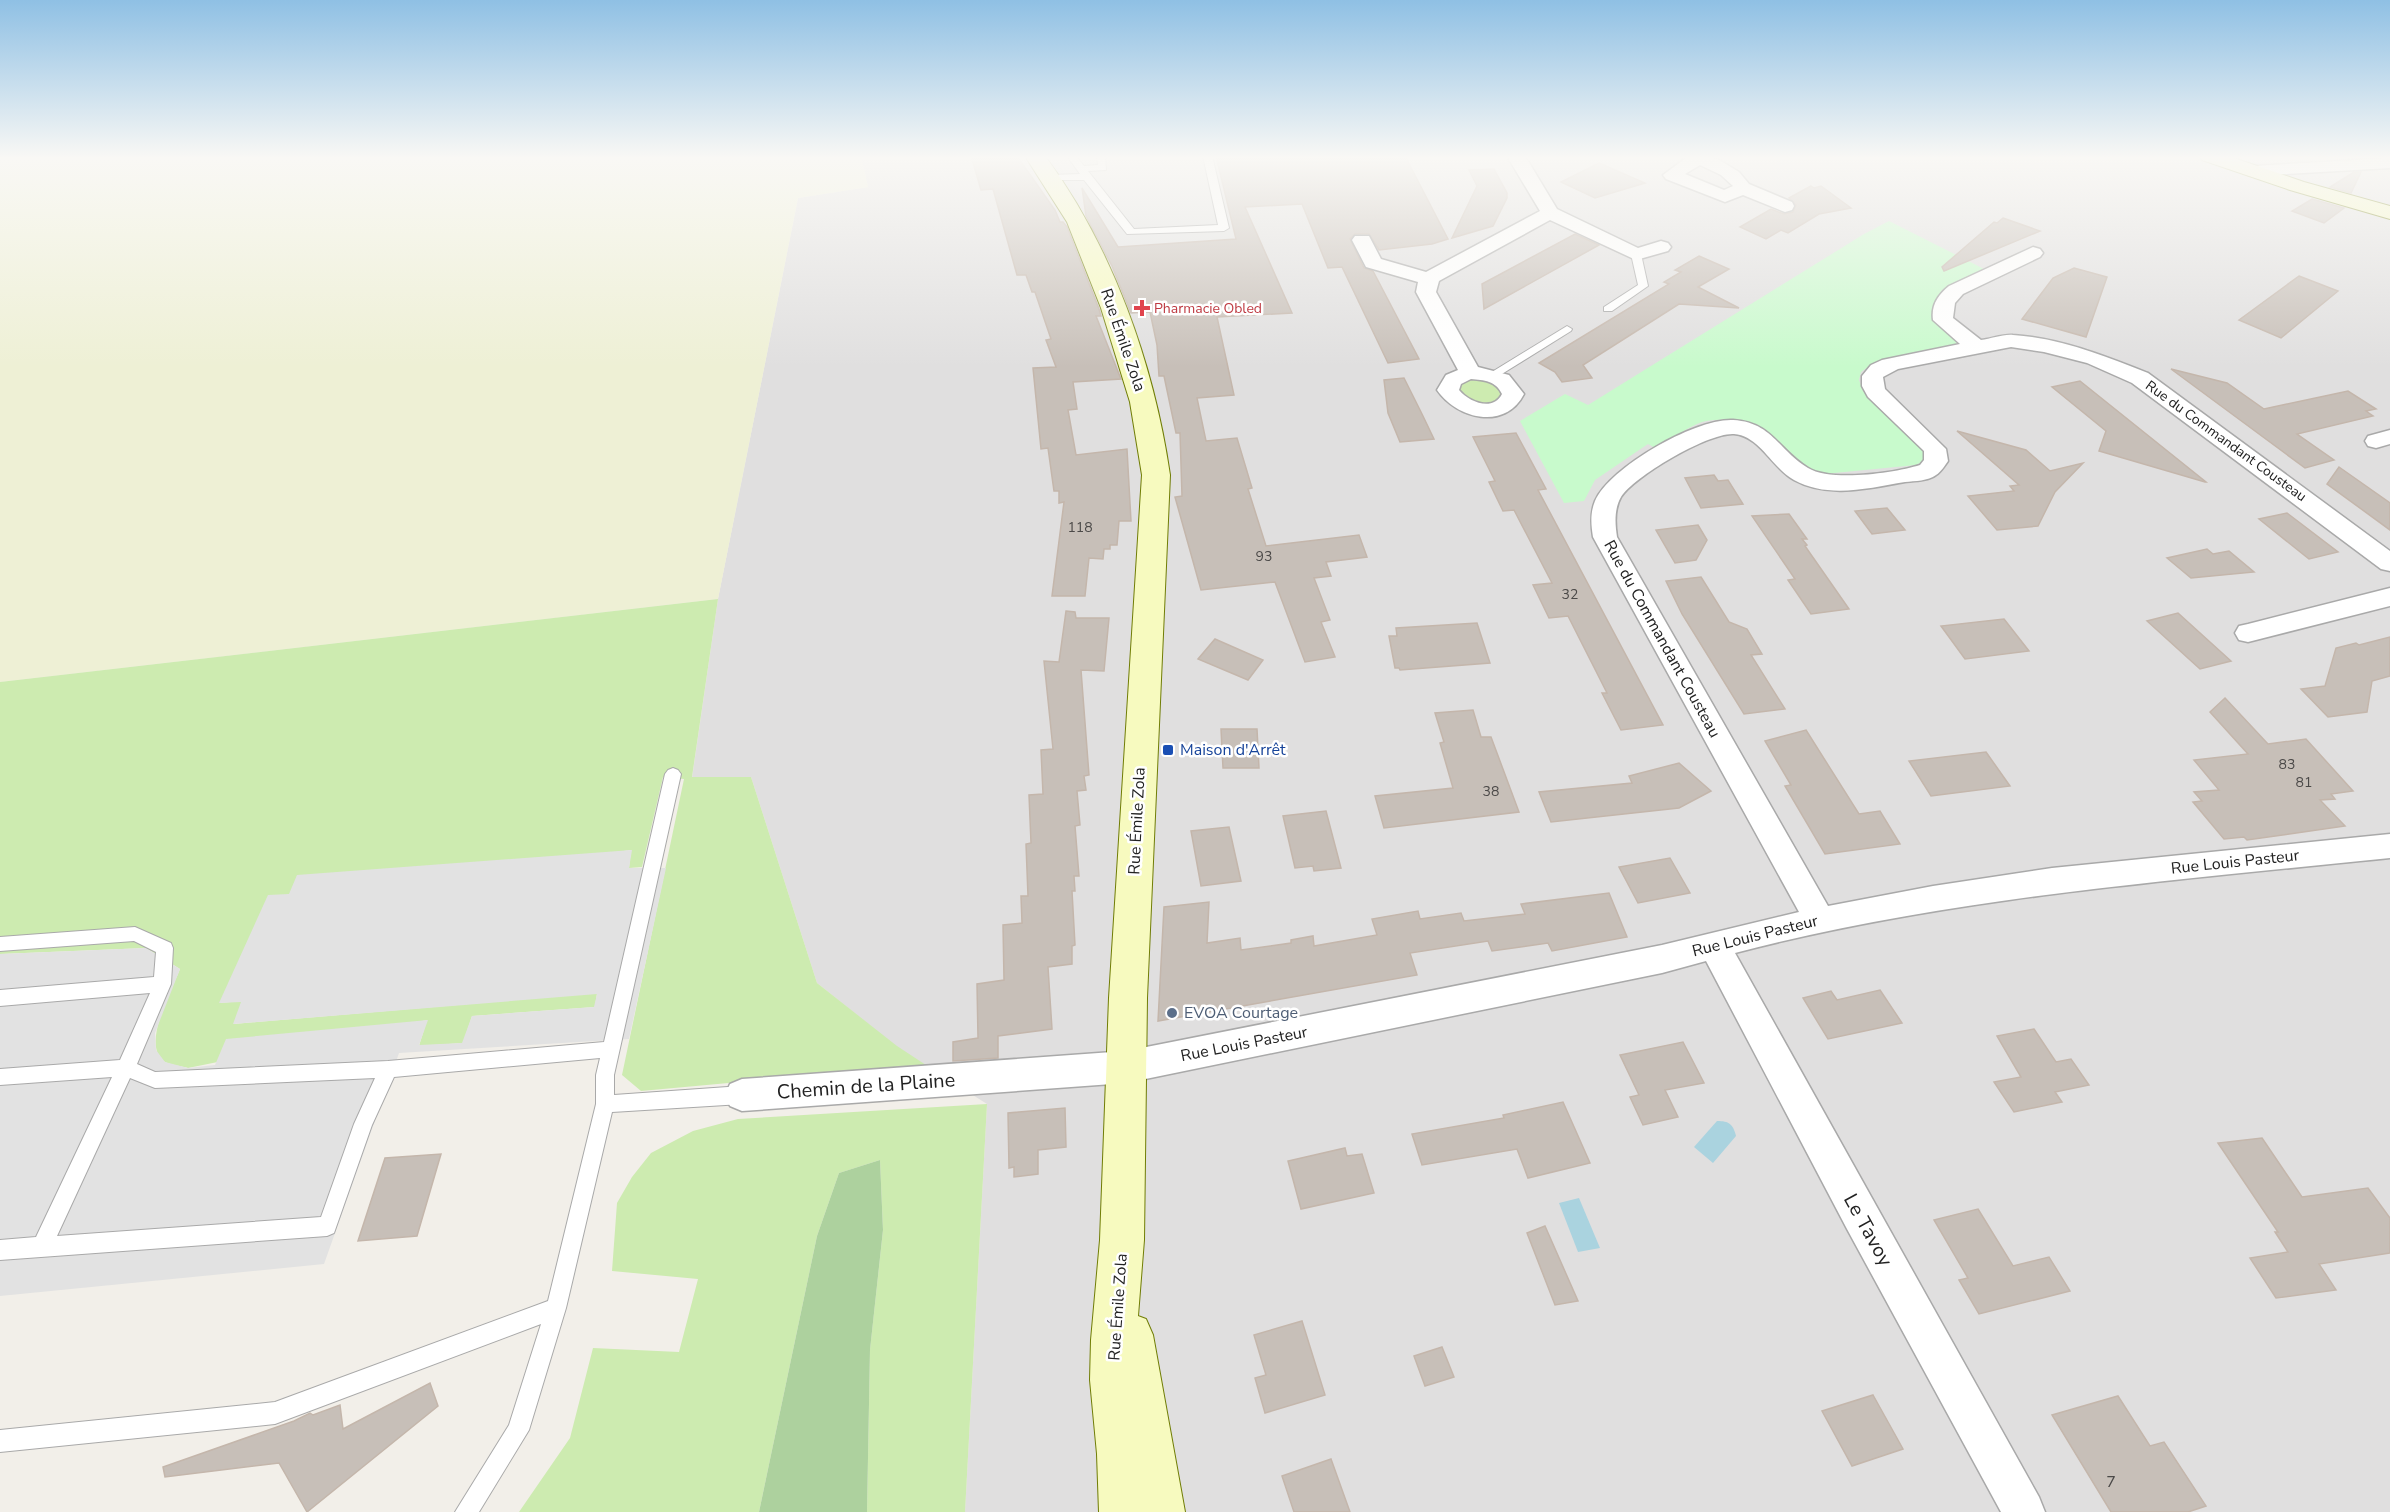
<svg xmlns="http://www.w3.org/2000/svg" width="2390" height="1512" viewBox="0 0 2390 1512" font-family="'Nunito Sans',sans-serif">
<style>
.residential{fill:#e0dfdf}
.farmland{fill:#eef0d5}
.grass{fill:#cdebb0}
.forest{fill:#add19e}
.park{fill:#c8facc}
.parking{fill:#e2e2e2}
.water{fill:#aad3df}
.building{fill:#c7bfb8;stroke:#c4b6ab;stroke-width:1.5}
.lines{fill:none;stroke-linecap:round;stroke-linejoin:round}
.lane-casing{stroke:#a9a9a9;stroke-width:2}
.street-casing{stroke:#a9a9a9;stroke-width:3}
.secondary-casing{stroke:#707d05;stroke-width:2}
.lane{fill:#fff;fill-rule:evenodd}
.street{fill:#fff;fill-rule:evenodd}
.secondary{fill:#f7fabf;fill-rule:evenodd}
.health-dot{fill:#e0444e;stroke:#fff;stroke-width:2}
.transit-dot{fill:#1a4fb4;stroke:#fff;stroke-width:2}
.service-dot{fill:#5c6f8a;stroke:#fff;stroke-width:2}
.labels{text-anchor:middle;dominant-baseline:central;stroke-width:5;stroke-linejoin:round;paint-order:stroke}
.far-health-label{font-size:14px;fill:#be3a42;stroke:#fff;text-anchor:start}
.far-street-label{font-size:14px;fill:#222;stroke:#fff}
.number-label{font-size:14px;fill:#4b4948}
.street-label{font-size:16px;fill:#222;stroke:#fff}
.transit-label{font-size:16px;fill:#164399;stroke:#fff;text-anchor:start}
.service-label{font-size:16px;fill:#4e5e75;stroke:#fff;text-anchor:start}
.near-number-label{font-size:16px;fill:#4b4948}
.near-street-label{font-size:20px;fill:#222;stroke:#fff}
</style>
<rect width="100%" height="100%" fill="#f2efe9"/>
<polygon class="residential" points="861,156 2390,156 2390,1512 965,1512 987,1104 897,1047 817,983 751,777 692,778 718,599 798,198 868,187"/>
<polygon class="farmland" points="0,156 861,156 868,187 798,198 718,599 0,682"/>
<g class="grass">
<polygon points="1468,377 1493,379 1506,397 1490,406 1460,399 1456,384"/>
<path d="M718,599L692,777H751L817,983L897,1046L926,1065L641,1091L622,1075L684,779L663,777L642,867L629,868L631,850L289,894L220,1003L242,1001L234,1024L597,993L595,1007L472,1016L463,1043L419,1046L427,1020L188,1068C182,1066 171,1065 165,1062C140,1046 172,990 180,969L146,948L0,954V682Z"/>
<polygon points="987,1104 965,1512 867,1512 870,1350 883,1230 880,1160 839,1173 817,1236 759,1512 519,1512 570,1438 593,1348 679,1352 698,1279 612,1271 617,1203 632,1177 651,1153 693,1131 738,1119"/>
</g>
<polygon class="forest" points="880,1160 883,1230 870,1350 867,1512 759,1512 817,1236 839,1173"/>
<path class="park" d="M1889,221L1986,270L1942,290L1933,309L1937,319L1957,338L1956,345L1875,362L1861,372L1859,380L1863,391L1919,444L1925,451L1923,461L1916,465L1824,474C1802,469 1792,455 1776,439C1760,423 1719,414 1697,424C1683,430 1670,441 1657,449L1648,444L1642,448L1595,480L1584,501L1564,503L1520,421L1565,394L1588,405L1864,234Z"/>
<g class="parking">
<polygon points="1097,156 1212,156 1227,214 1249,213 1259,238 1107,247 1096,220 1058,164 1098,162"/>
<polygon points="632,850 629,868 666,868 629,1039 399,1053 324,1264 0,1296 0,954 146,948 180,969 155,1033 156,1050 165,1062 188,1068 215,1065 226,1039 428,1020 419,1045 462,1043 472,1016 594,1007 597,994 233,1024 241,1002 219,1003 268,895 289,894 297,875"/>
</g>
<g class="water">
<path d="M1717,1121C1729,1121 1733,1124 1736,1136L1713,1163L1694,1147Z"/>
<polygon points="1579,1198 1600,1248 1578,1252 1559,1203"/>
</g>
<g class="building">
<polygon points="971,156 1017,156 1055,210 1060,222 1063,222 1067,227 1099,309 1101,316 1096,316 1121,379 1073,382 1077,409 1068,410 1076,455 1127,449 1131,521 1119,521 1117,545 1110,545 1110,549 1104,549 1103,559 1089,558 1085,596 1052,596 1064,502 1059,503 1059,491 1054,491 1048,448 1041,449 1033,368 1056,367 1046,340 1051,339 1035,292 1032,292 1026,275 1017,275 993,189 981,190"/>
<polygon points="1216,156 1405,156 1448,239 1432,244 1379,250 1369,234 1355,234 1350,239 1364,268 1373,271 1419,359 1388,363 1342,267 1328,268 1302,204 1245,207 1292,313 1217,317 1234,395 1197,398 1206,441 1237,438 1252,488 1248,489 1266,546 1359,535 1367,557 1326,562 1331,576 1314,578 1330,620 1321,622 1335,657 1305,662 1275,582 1201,590 1175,497 1182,496 1180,433 1176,433 1164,376 1159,376 1157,345 1150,312 1131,313 1112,266 1086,216 1082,188 1118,247 1236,239"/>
<polygon points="1599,163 1645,183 1595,198 1561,182"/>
<polygon points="1494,169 1507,193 1507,198 1493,226 1452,238 1477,186 1469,170"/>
<polygon points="2354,172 2361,172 2351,193 2330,187"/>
<polygon points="1811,186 1814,188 1821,186 1851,208 1819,214 1788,233 1781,230 1766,239 1740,227 1771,209 1784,214 1793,212 1796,205 1789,198"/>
<polygon points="2312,199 2344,208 2324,223 2292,211"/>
<polygon points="2003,218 2040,231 1944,271 1942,267 1994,222 1997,223"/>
<polygon points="1575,234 1599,245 1484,309 1482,284"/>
<polygon points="1699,256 1729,269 1698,287 1739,308 1679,304 1583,365 1592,378 1562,382 1555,372 1539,363 1669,284 1664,282 1681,272 1675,270"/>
<polygon points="2074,268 2107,277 2086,337 2022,319 2053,278"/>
<polygon points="2299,276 2338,291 2281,338 2239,320"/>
<polygon points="2171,369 2227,383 2264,409 2348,391 2376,409 2366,411 2373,416 2297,434 2334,460 2305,468"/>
<polygon points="1404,378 1422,414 1434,439 1400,442 1388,413 1384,380"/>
<polygon points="2080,381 2206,482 2205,482 2099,451 2106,431 2052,387"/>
<polygon points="1957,431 2026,450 2050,471 2083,463 2055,492 2038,526 1997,530 1968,496 2014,491 2010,486 2019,485"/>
<polygon points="1516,433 1546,489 1538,490 1663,725 1621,730 1602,693 1607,693 1568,616 1549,618 1533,585 1552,583 1514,510 1503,511 1489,482 1495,481 1473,437"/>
<polygon points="2339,467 2390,503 2390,530 2327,484"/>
<polygon points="1714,475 1718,481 1728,480 1743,504 1701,508 1685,478"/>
<polygon points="1887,508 1905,530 1872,534 1855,511"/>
<polygon points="2287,513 2338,552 2309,559 2259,519"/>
<polygon points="1789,514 1807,539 1802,539 1807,545 1805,546 1849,609 1811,614 1788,580 1795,579 1752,516"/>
<polygon points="1698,525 1707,540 1696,560 1675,563 1656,530"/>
<polygon points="2207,549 2213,554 2229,551 2254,572 2191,578 2167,558"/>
<polygon points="1701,577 1729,622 1747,629 1762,654 1751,655 1785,709 1744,714 1682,614 1666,581"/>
<polygon points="1066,611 1075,612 1076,618 1109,618 1104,671 1081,670 1089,775 1084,776 1086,790 1077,791 1080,825 1075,826 1079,876 1074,876 1075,891 1072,891 1075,945 1072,946 1072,964 1048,967 1052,1029 998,1036 998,1058 953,1061 953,1042 978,1038 977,984 1004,980 1003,925 1022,923 1021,896 1028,896 1026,844 1031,843 1029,795 1043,794 1041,750 1053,749 1044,661 1059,662"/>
<polygon points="2178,613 2231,661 2200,669 2147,621"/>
<polygon points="2004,619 2029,651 1965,659 1941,626"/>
<polygon points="1477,623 1490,663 1400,670 1399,668 1395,668 1389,636 1397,636 1396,628"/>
<polygon points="2390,637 2390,676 2372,681 2367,712 2328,717 2301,689 2325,686 2336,648 2356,643 2359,645"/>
<polygon points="1215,639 1263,660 1248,680 1198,659"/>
<polygon points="2225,698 2268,744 2306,739 2353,791 2331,794 2335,799 2320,800 2345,826 2247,840 2244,837 2224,839 2193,802 2202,801 2194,792 2219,790 2194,760 2248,754 2210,712"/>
<polygon points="1473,710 1481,737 1491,737 1519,812 1384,828 1375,796 1453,788 1440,743 1444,742 1435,713"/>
<polygon points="1221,729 1257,729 1259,768 1223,768"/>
<polygon points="1806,730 1859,814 1880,811 1900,844 1825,854 1785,786 1791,785 1765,741"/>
<polygon points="1986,752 2010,786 1931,796 1909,761"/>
<polygon points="1679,763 1711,791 1679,808 1551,822 1539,792 1632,783 1629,776"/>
<polygon points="1326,811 1341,868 1314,871 1313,866 1295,868 1283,816"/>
<polygon points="1229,827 1241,881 1201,886 1191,831"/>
<polygon points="1670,858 1690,893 1638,903 1619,867"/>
<polygon points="1609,893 1627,937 1552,951 1548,943 1492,951 1488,941 1410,953 1417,975 1158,1021 1164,907 1209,902 1207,943 1240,938 1241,950 1291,943 1291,940 1313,936 1314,946 1377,935 1372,919 1418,911 1420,919 1461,913 1464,921 1525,914 1521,904"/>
<polygon points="1880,990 1902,1023 1828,1039 1803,998 1831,991 1837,1000"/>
<polygon points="2034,1029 2056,1062 2071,1059 2089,1085 2055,1092 2062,1102 2014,1112 1994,1082 2021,1077 1997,1036"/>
<polygon points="1683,1042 1704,1083 1665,1090 1678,1117 1643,1125 1630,1097 1639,1095 1620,1055"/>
<polygon points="1563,1102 1590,1163 1528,1178 1517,1149 1422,1165 1412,1134 1504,1118 1503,1115"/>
<polygon points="1065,1108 1066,1147 1038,1150 1038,1174 1014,1177 1014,1167 1009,1168 1008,1113"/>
<polygon points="2262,1138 2302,1197 2368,1188 2390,1218 2390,1253 2319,1264 2336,1290 2276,1298 2250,1258 2288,1252 2275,1232 2278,1232 2218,1143"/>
<polygon points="1345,1148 1347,1156 1362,1154 1374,1193 1301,1209 1288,1161"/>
<polygon points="441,1154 417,1236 358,1241 385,1158"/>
<polygon points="1978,1209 2013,1266 2049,1257 2070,1291 1979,1314 1959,1280 1968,1278 1934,1220"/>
<polygon points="1545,1226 1578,1301 1555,1305 1527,1233"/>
<polygon points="1302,1321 1325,1395 1265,1413 1255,1378 1266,1375 1254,1335"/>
<polygon points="1442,1347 1454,1377 1425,1386 1414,1356"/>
<polygon points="430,1383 438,1406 307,1512 279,1463 165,1477 163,1467 294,1421 310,1413 313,1415 340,1405 343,1429"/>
<polygon points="1873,1395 1903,1449 1852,1466 1822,1411"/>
<polygon points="2118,1396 2150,1446 2164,1442 2206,1506 2188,1512 2111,1512 2052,1415"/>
<polygon points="1331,1459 1350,1512 1294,1512 1282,1476"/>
</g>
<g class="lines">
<g class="lane-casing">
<g id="lane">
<polygon points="1067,156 1076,156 1084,166 1098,165 1097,156 1105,156 1106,170 1088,171 1134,229 1218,225 1203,156 1212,156 1229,228 1224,231 1127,234 1084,180 1047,180 1047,176 1050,175 1080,174"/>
<polygon points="1636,251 1641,254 1648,286 1612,311 1604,311 1604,307 1638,285 1631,254"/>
<polygon points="1567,326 1572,329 1571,331 1497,377 1489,377 1487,375"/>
<path d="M673,768L678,770L681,774L614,1075V1095L742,1086L748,1089L751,1095L748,1101L742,1104L612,1112L566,1308L529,1430L479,1512H455L509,1425L541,1324L275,1424L0,1452V1430L275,1402L548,1301L596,1104V1075L600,1058L394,1077L372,1125L334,1233L327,1236L0,1260V1240L36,1237L112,1077L0,1085V1069L120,1060L150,993L0,1006V990L154,977L156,952L134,941L0,951V937L135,927L171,943L173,948L171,984L137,1064L155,1072L388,1061L604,1042L665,774L668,770ZM130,1078L155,1088L375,1078L354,1124L321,1217L57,1236Z"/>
</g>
</g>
<g class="street-casing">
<g id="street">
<path d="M1507,156H1525L1557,209L1638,248L1661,241L1668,243L1671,247L1668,251L1636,260L1550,220L1439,281L1436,292L1478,367L1509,375L1524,394C1505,431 1457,419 1437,390L1446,375L1458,370L1416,292L1418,282L1366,267L1352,240L1355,236H1369L1381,259L1426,272L1540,211ZM1471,379C1484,380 1496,381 1502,394C1493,412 1469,402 1459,390L1461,384Z"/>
<path d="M1684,156H1708L1721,161L1739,172L1749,184L1792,202L1794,206L1792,210L1785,212L1743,195L1725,202L1666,179L1663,175L1686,158ZM1700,165L1721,175L1733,186L1724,190L1685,174Z"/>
<polygon points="2390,158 2390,168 2254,176 2248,175 2245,171 2248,167 2254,166"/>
<path d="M2033,247L2040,249L2043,253L2040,257L1963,294L1955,303L1953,318L1981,340C1991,339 2003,334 2013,335C2060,338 2105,356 2148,373L2390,551V571L2381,569L2132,383L2087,363L2044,352L2011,347L1898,369L1883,377L1885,389L1946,449L1948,461C1945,465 1941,472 1936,475C1928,481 1915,481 1905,482C1869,488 1828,499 1794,480C1772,468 1760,436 1734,434C1709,432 1633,477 1621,497C1614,509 1615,524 1617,537L1828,906L1933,886L2052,868L2390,834V858C2171,881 1949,897 1735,953L2039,1497L2045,1512H2001L1847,1229L1706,961L1662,973L1126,1083L742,1111L730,1106L725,1095L730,1084L742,1079L1126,1051L1662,945L1799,912L1593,537C1591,525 1590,513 1595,501C1610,467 1696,418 1733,420C1772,422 1779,451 1808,468C1831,482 1895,473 1920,465L1924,460V451L1868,397L1862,386V376L1871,365L1882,360L1960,344L1933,320C1931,305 1938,295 1949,286Z"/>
<polygon points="2390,430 2390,444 2376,448 2368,446 2365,441 2368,436"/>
<polygon points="2390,588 2390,606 2248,642 2239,640 2235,633 2239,626 2248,624"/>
</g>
</g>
<g class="secondary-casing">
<g id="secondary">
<path d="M1025,156H1045C1112,246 1154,364 1170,475L1147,998L1144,1240L1138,1316L1146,1319L1153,1335L1185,1512H1099L1097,1454L1090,1380L1091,1340L1100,1240L1109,998L1142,475L1130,402L1101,308L1067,222Z"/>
<polygon points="2199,156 2228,156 2304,182 2390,206 2390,219 2290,190 2202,160"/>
</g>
</g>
<use href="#lane" class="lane"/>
<use href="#street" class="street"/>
<use href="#secondary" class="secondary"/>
</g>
<linearGradient id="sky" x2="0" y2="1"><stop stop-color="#8fc0e4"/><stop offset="0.43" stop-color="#f9f8f5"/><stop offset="1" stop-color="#f9f8f5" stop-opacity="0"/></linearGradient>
<rect width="2390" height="367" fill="url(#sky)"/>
<path class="health-dot" d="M1139 299h6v6h6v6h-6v6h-6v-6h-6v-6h6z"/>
<rect class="transit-dot" x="1162" y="744" width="12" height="12" rx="3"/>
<circle class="service-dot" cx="1172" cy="1013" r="6"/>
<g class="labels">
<g class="far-health-label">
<text x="1154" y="308">Pharmacie Obled</text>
</g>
<g class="far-street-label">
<text transform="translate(2226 441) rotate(36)">Rue du Commandant Cousteau</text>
</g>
<g class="number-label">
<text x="1080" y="527">118</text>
<text x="1264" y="556">93</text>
<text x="1570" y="594">32</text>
<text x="2287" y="764">83</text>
<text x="2304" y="782">81</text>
<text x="1491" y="791">38</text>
</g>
<g class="street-label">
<text transform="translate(1123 340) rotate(71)">Rue Émile Zola</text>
<text transform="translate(1662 639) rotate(61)">Rue du Commandant Cousteau</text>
<text transform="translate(1137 821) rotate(-87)">Rue Émile Zola</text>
<text transform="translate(2235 862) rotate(-6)">Rue Louis Pasteur</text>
<text transform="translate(1755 936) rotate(-14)">Rue Louis Pasteur</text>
<text transform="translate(1244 1044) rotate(-11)">Rue Louis Pasteur</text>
<text transform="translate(1118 1307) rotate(-86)">Rue Émile Zola</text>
</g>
<g class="transit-label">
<text x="1180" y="750">Maison d'Arrêt</text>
</g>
<g class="service-label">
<text x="1184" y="1013">EVOA Courtage</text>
</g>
<g class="near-number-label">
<text x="2111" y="1482">7</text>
</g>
<g class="near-street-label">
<text transform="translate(866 1086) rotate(-4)">Chemin de la Plaine</text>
<text transform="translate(1868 1230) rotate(61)">Le Tavoy</text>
</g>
</g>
</svg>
